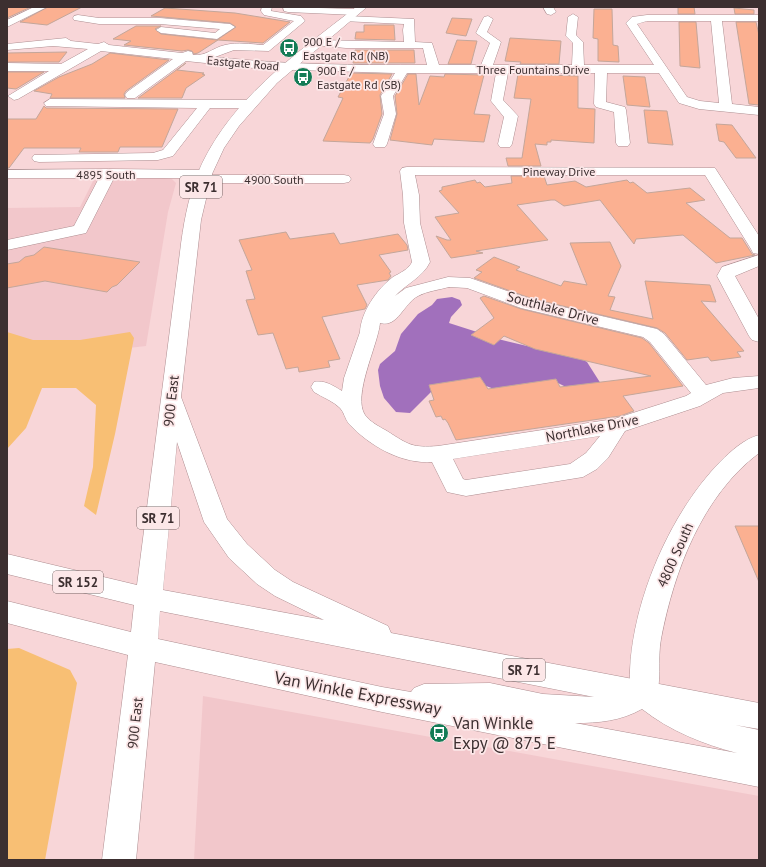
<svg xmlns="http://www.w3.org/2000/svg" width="766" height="867" viewBox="0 0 766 867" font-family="'PT Sans',sans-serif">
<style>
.built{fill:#f2c7cb}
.green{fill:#f8bf74}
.water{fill:#a170bc}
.building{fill:#fbb091;stroke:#c4a69a}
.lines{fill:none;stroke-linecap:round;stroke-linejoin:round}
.minor-casing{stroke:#ae8e91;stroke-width:1}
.major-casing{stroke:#ae8e91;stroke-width:1}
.minor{fill:#fff;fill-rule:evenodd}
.major{fill:#fff;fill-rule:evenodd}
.labels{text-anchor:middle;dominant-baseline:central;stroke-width:3.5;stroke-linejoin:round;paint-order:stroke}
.far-poi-label{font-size:12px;fill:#3c2f30;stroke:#fce7e8;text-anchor:start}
.far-street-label{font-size:12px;fill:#3c2f30;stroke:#fce7e8}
.shield{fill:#fce7e8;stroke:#766667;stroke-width:1}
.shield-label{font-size:13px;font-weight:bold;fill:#3c2f30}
.street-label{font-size:14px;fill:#3c2f30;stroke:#fce7e8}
.near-street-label{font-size:17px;fill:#3c2f30;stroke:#fce7e8}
.near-poi-label{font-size:17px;fill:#3c2f30;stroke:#fce7e8;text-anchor:start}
</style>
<rect width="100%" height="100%" fill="#f8d6d8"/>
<g class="built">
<polygon points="95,177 165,178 172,179 176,183 168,212 146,346 94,352 7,344 7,208 80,207"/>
<polygon points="203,696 759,796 759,860 194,860"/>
</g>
<g class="green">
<polygon points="7,332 33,340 80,340 130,332 134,338 115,434 96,515 84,506 93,467 96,405 76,388 42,388 26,428 7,449"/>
<polygon points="19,648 70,670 77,683 45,860 7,860 7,649"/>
</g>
<polygon class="water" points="452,297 460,300 462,305 451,317 449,323 502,340 582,359 587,362 608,395 568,388 556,382 497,390 478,383 436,387 410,413 396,412 384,398 380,386 378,370 380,364 395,351 401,334 418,314 432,305 437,299"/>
<g class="building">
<polygon points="7,7 31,7 7,18"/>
<polygon points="48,7 82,7 47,25 20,22"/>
<polygon points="678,7 694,7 695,14 678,14"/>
<polygon points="165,8 235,13 290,22 263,43 218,40 198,53 194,54 192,51 188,50 182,51 124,45 131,41 113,39 136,26 161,26 155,29 161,34 217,40 236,27 230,23 151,16"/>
<polygon points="734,8 754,10 754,14 735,14"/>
<polygon points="594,9 612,9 613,45 618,46 619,62 598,61 598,39 593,38"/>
<polygon points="452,18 472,19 466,36 446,33"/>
<polygon points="679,22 696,22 700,68 680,66"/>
<polygon points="736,22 756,22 759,35 759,105 749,104"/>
<polygon points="364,25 394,25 395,40 355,39 356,32 364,32"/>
<polygon points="510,38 561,41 559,64 520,64 521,62 505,61"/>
<polygon points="457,40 477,41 471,64 448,64"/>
<polygon points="355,50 414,50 415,63 353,63"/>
<polygon points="67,52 59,62 7,62 7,53"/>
<polygon points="110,53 169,60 126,91 124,94 125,98 50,98 52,94 34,91 59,77 92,64"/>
<polygon points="186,63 177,70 204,73 202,74 205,75 186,88 182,98 138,98"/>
<polygon points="7,72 44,72 16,89 7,88"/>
<polygon points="351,73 392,74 380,95 382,114 373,139 370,143 323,141 343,98 338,97"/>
<polygon points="408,74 416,74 419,105 430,76 444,77 445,74 484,75 474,114 490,115 484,142 434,139 432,145 390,140 397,114 395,96"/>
<polygon points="518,74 578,76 578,108 595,109 594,143 551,140 551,142 547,142 547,145 535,144 541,166 508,166 506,158 522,158 531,99 514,98"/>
<polygon points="623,76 645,77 650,107 627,105"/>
<polygon points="44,106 46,108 178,109 162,147 120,147 118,152 79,152 81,148 24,148 9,168 7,168 7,119 36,119"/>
<polygon points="644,110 667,111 673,145 648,143"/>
<polygon points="716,124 732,125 756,158 736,158 724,142 719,141"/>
<polygon points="511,176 544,176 547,185 575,181 586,187 627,180 630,183 633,182 647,193 690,188 705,200 686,203 730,238 742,238 752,254 755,255 716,263 683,235 636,239 634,244 600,200 564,206 555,200 551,200 517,205 548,240 476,251 483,253 451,258 436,236 447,240 451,240 435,217 459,213 439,191 442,190 442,187 475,180 477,183 480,182 485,187 512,183"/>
<polygon points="286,232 290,239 334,233 340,244 398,234 407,245 408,250 379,255 391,272 389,273 391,276 388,280 357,285 367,305 365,309 322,317 340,359 328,361 330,367 299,372 298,367 286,369 273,333 258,335 246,300 255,299 246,271 252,270 239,240"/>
<polygon points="610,242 621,266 608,296 615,297 610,310 653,319 645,281 710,285 716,302 701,301 744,351 737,352 741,357 711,361 708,357 687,360 665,333 657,328 533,299 474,278 482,272 476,270 494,257 520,267 516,270 561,286 564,281 587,285 570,243"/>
<polygon points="44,247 140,262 117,285 112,287 107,292 45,281 7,288 7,264 19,262 25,257 34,255"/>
<polygon points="484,296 521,309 642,338 649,343 683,386 623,396 634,411 620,416 456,440 448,423 445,419 443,420 441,416 436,417 429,401 434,400 429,385 480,377 488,389 556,379 560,387 651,376 535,349 504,336 494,345 471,335 494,318 480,298"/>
<polygon points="735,526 759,526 759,582"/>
</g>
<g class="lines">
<g class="minor-casing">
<g id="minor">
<polygon points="34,7 47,7 7,27 7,20"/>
<path d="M262,7H272L271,11L301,16L305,21L269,51L234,50L215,57C286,65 356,65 427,65L423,48H346L314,45L313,43L318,40L404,42L403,30L404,24L343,21L342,19L347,16L414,19L415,42L432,43L439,65H481L490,43L476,33L484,17L488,16L493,19L487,32L501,42L493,65H572L573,43L566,36L568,17L573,14L578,17L576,35L583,42L584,65H654L626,23L632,17L647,15H759V21H722L732,104L759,107V115L699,109L679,103L659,73H607L606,102L625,107L626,110L630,143L628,146H618L616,143L614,112L596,107L594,104L595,73H508L503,100L518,116L512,144L510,147H500L498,144L504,117L491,101L496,73H407L393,96L396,114L387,144L385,147H375L373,144L384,114L381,96L395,73L263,69L186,61L135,98H127L125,95L127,92L173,59L101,51L18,99L14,100L8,96L49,71H7V63L61,64L88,49L53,46L7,50V44L66,38L71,41L98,44L104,42L109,45L182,53L188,51L192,52L193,55C207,56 212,48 225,45C238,42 250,44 263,45L294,21L264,15L261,11ZM647,21H711L719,103L700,101L687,97L637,24Z"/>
<polygon points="283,7 355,9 360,12 355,15 288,12 284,11"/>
<polygon points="543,7 553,7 556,12 551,15 547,14"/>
<polygon points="78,15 99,18 160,18 230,24 235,27 217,39 161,33 156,30 161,27 215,33 220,29 160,24 99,24 74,20 73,18 74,16"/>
<polygon points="50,99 250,100 256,104 250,108 210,108 173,156 158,160 39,162 34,161 32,158 34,155 153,153 163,150 197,108 46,106 44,103"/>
<path d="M407,167L715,168L759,236V254L753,253L751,249L705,175H415L419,195L420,223L430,262C423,277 406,284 395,296L406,288L448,277L470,278L533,300L657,329L664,334L706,385L733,378L759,376V388L723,393L700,406L625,431L608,458L597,469L583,477L466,496L447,492L432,462C401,464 370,446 349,424C345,419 344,412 340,408C333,401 322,397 314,392L311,387L314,382C325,380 332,385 342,391L344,378L360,332C361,312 377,289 393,277C400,273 409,269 412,262L404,223L403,195L400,171L402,168ZM449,287L467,288L521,308L643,337L650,342L691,393L686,396L614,419L438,446C412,448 409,445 387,431C380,427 370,422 365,415C352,396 378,345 380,323C398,328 403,304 418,296C427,291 439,290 449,287ZM600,436L586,453L570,464L466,480L463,479L453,459Z"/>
<polygon points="109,169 205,170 210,171 212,175 344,175 349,176 351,179 349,182 344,183 203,183 198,182 196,178 114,178 86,233 7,250 7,240 74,226 99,178 7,178 7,170"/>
<polygon points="759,255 759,266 735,276 759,319 759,342 752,340 749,336 717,276 722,267"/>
<path d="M759,435V453C702,496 674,571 661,639C657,660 663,683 654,702L644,706L634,702C628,691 630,682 630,670C633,599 671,512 720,462C731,451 744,439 759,435Z"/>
</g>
</g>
<g class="major-casing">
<path id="major" d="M356,7H367L277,83L239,126L224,148L212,174L201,220L181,397L227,519L247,544L275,570L293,582L388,626L391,633L759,703V729L735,725L759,730V787L382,712L155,662L136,860H102L128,655L7,623V601L131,632L134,605L7,574V554L137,585L180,252C183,226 188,199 197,175C227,101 296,54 356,7ZM177,442L204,522L229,558L257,584L275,596L324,620L163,590ZM160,611L594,697L543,694L490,683L424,684L414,688L411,692L382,687L158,639ZM642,709C670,731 703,744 737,753L575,723C599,723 621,721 642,709Z"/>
</g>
<use href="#minor" class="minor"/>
<use href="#major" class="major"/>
</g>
<defs>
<g id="bus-disc" transform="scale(1)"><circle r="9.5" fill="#137c56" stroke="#fce7e8"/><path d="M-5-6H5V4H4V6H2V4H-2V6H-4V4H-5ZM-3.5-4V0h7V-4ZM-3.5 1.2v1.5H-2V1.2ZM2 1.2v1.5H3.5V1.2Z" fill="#fff"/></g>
</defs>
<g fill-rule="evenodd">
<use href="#bus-disc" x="289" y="48"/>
<use href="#bus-disc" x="303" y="77"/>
<use href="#bus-disc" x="439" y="733"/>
</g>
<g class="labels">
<g class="far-poi-label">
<text x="303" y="41">900 E /<tspan x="303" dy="14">Eastgate Rd (NB)</tspan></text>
<text x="317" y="70">900 E /<tspan x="317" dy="14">Eastgate Rd (SB)</tspan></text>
</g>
<g class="far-street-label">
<text transform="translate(243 63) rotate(5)">Eastgate Road</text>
<text x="533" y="69">Three Fountains Drive</text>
<text x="559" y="171">Pineway Drive</text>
<text x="106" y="174">4895 South</text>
<text x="274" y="179">4900 South</text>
</g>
<g class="shield">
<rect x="180" y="176" width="42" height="22" rx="3"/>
<rect x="137" y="507" width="42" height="22" rx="3"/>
<rect x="53" y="571" width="50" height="22" rx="3"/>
<rect x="503" y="659" width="42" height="22" rx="3"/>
</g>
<g class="shield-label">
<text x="201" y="187">SR 71</text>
<text x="158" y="518">SR 71</text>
<text x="78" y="582">SR 152</text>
<text x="524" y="670">SR 71</text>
</g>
<g class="street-label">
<text transform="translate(553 308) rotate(15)">Southlake Drive</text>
<text transform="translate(171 401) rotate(-84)">900 East</text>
<text transform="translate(592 428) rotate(-11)">Northlake Drive</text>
<text transform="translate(675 555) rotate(-66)">4800 South</text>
<text transform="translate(135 723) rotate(-84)">900 East</text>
</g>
<g class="near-street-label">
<text transform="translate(358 693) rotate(11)">Van Winkle Expressway</text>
</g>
<g class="near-poi-label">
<text x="453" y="723">Van Winkle<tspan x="453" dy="20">Expy @ 875 E</tspan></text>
</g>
</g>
<rect width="766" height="867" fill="none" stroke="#3c2f30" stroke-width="16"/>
</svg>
